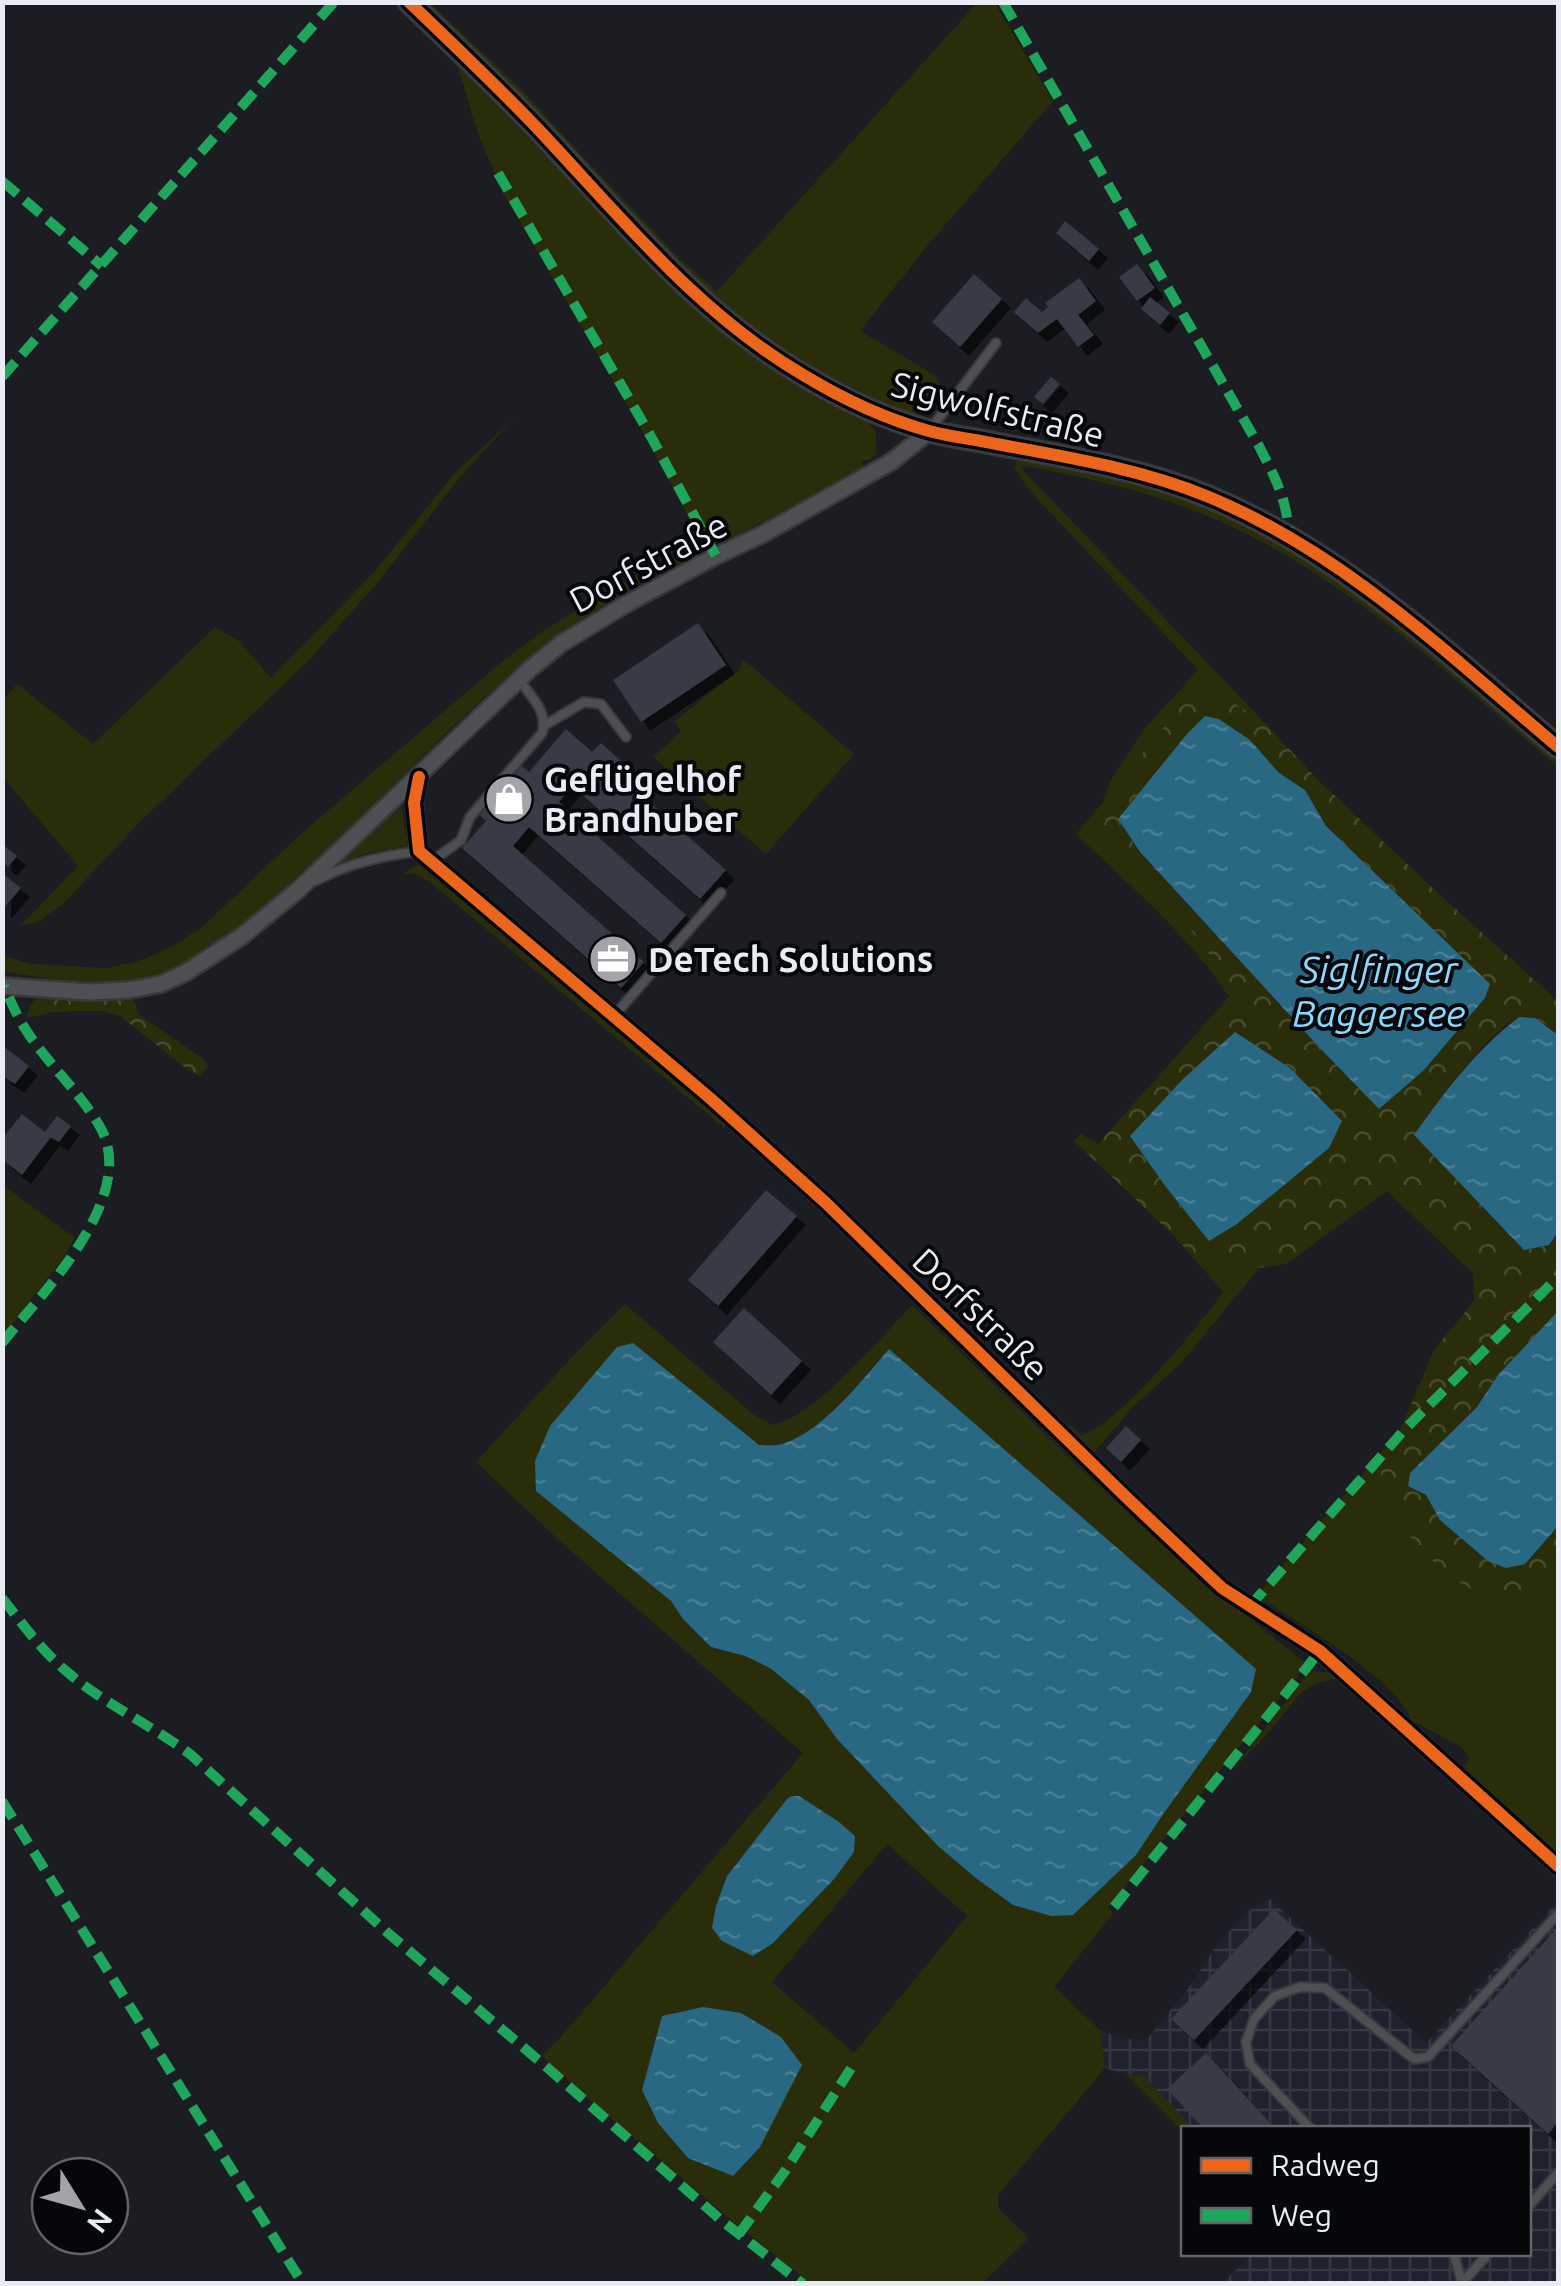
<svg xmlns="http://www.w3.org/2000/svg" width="1561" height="2286" viewBox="0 0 1561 2286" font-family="Ubuntu,sans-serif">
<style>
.industrial{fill:url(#industrial-grid)}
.green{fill:#292d0a;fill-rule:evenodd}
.forest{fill:url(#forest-crowns);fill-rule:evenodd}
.water{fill:url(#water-ripples)}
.building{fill:#373a45;filter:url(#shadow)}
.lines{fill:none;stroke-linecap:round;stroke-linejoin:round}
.service-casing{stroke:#38393d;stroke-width:12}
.minor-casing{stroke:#38393d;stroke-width:20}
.tertiary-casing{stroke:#38393d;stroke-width:25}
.service{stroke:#4d4f52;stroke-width:8}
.minor{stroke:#4d4f52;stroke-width:15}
.tertiary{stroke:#4d4f52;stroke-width:20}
.quiet{stroke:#20a55d;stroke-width:10;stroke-dasharray:20 10;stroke-linecap:butt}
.cycleway-casing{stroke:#06070a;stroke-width:19}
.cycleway{stroke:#eb651d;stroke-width:12}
.labels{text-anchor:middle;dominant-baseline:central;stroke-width:8;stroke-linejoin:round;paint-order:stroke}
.street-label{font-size:35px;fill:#eaecf3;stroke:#06070a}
.poi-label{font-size:35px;font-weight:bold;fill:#eaecf3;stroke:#06070a;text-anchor:start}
.water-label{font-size:38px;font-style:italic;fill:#8cd8fb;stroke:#06070a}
</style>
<defs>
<pattern id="industrial-grid" width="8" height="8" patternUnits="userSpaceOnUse" patternTransform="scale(2.5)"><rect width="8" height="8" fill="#1e222f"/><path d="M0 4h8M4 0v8" fill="none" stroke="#343843"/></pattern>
<pattern id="forest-crowns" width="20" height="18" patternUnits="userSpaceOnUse" patternTransform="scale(2.5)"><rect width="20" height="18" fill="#292d0a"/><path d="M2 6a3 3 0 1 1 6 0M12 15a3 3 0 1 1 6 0" fill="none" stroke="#484c2e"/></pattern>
<pattern id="water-ripples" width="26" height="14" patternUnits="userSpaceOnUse" patternTransform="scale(2.5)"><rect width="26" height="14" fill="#296882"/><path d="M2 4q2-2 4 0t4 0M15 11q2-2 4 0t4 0" fill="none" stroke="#487e94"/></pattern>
<filter id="shadow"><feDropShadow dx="9" dy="9" stdDeviation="0" flood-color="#0009"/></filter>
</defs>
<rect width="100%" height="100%" fill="#1c1d22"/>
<polygon class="industrial" points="1270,1899 1426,2043 1558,1901 1558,2283 1222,2283 1253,2254 1528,2254 1528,2128 1193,2128 1143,2075 1125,2074 1105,2068 1100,2030 1123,2039 1146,2040 1188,1989 1217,1945 1248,1911"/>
<g class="green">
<path d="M425,3H430L524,92L584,158L679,258L717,291L977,3H995L1053,101L927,246L860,331L935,375L944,392L927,414C905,415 882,401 862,392C755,344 675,262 596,178C540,119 484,59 425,3Z"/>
<path d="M456,61L643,259L696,308L770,366L864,418L875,431L877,453L870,460H862L863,469L737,535L720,540L711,533L705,534L704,550C641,583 577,616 523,663C450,726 384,796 313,862C268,904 220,953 161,974C110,992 54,980 3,971L2,955L30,964L107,968L135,962L159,953L176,944L201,928L304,831L503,661L540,633L611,588L696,547L699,536L642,430L505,196L479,136Z"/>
<polygon points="515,417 460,477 378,582 310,659 139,823 62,905 38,922 20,926 78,866 3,777 3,700 17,684 93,744 215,627 239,641 271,678 375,571 455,473"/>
<path d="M1018,459C1092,474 1163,489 1232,519C1351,572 1459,676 1558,759V767C1451,676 1332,565 1200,513C1144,490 1084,477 1024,466L1022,469L1266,724L1231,701L1102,830L1178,913L1232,983L1229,997C1189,935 1129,885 1076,834L1103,802L1111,780L1144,729L1198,670L1030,491L1014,468Z"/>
<polygon points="743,659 854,754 766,854 653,757 681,732 675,721 740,669"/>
<polygon points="401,805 408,846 367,853 336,865"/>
<polygon points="418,864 727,1125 724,1128 431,883 414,873 401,875"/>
<polygon points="3,1185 75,1238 63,1258 3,1336"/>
<path d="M1190,1254L1235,1271L1261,1266L1181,1363L1132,1408L1093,1454L1064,1425L1073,1427L1081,1435C1115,1428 1201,1324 1223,1292Z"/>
<path d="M625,1304L754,1415L772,1425C818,1415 878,1340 912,1305L1103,1490L1198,1577L1304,1662L1298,1676L1108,1907L1113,1914L1054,1987L1100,2030L1105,2068L998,2195V2208L1029,2238L983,2283H810L738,2226L586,2097L540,2054L542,2055L561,2037L803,1753L564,1545L476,1462L569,1360ZM632,1343L758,1445C766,1445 775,1446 782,1444C825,1431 860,1379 889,1350L1164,1813L1136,1855L1013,1905L977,1879L938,1846L837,1739L809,1700L770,1668L745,1656L711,1647L683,1619L671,1601L635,1570ZM787,1799L855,1836L854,1852L716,1906L727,1875ZM887,1844L967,1916L854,2053L772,1982ZM662,2016L775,2115L760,2147L659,2123L642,2090Z"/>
<path d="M1381,1453V1501L1544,1588L1558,1570V1854L1476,1782L1464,1767L1469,1757L1461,1747L1411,1720C1398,1679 1294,1620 1256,1596Z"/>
<polygon points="1310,1671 1328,1672 1336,1679 1316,1683 1300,1694 1261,1741 1229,1774"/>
<polygon points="1125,2074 1143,2075 1193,2128 1184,2128 1183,2132"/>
</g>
<g class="forest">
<path d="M1200,697L1231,701L1266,724L1317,779L1438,893L1558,1001V1035C1547,1026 1533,1012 1517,1019C1489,1030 1432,1109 1414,1135L1524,1250L1549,1245L1558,1232V1311L1498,1375L1477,1407L1410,1473L1408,1485L1426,1495L1440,1520L1525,1564L1558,1526V1570L1544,1588L1511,1608L1463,1585L1424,1554L1381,1501V1453L1399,1433L1434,1350L1474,1301L1473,1273L1387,1191L1286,1264L1235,1271L1190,1254L1175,1237L1074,1141L1081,1134L1098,1144L1229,997L1231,983L1178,913L1102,831L1111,803L1131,768L1181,706ZM1205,716L1250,740L1279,773L1305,790L1326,826L1490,984L1485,999L1424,1070L1319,1047L1140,853L1118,819L1187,734Z"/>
<polygon points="37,998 107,1001 134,999 138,1014 204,1059 208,1067 200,1076 188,1070 120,1016 101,1011 80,1011 54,1012 26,1018 30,1005"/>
</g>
<g class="water">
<polygon points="1205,716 1219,719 1250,740 1279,773 1305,790 1326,826 1490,984 1485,998 1424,1070 1379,1109 1319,1047 1140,852 1118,819 1187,734"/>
<path d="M1519,1017L1535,1018L1558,1035V1232L1549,1245L1524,1250L1414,1135C1444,1092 1477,1049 1519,1017Z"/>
<polygon points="1235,1032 1290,1068 1342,1121 1329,1148 1237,1224 1209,1241 1166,1187 1130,1136 1183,1079"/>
<polygon points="1558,1311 1558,1526 1525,1564 1506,1568 1488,1561 1440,1520 1426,1495 1408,1486 1410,1473 1477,1407 1498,1375"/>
<path d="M633,1343L759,1445C766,1445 775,1446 782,1444C822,1432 862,1380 889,1349L1256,1669L1251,1692L1164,1813L1136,1855L1073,1915L1051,1916L1013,1905L977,1879L938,1846L837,1739L809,1700L770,1668L745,1656L711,1647L683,1619L671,1601L536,1491L535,1461L550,1426L617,1347Z"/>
<polygon points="792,1796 799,1796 839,1822 855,1836 854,1852 835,1878 773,1943 753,1956 722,1941 712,1928 716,1906 727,1876 787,1799"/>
<polygon points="703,2007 741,2013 781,2037 802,2065 760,2147 733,2176 688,2158 658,2123 642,2090 662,2016"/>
</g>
<g class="building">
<polygon points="1065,221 1099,249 1089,261 1056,233"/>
<polygon points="1137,264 1155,288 1137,301 1119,277"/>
<polygon points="974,274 1002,299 960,347 932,322"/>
<polygon points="1079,278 1096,301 1078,315 1094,335 1078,347 1057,319 1038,333 1014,312 1026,298 1042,312 1048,307 1045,303"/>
<polygon points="1150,297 1170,313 1160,325 1141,309"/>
<polygon points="1051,377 1060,384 1043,404 1034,397"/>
<polygon points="698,623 726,665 641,722 613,680"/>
<polygon points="566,729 592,752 601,743 629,768 621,777 726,870 700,899 572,786 559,802 686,915 661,943 529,827 513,846 644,962 621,988 462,848 486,821 479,814 522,766 529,772"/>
<polygon points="2,844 17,856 8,867 2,862"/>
<polygon points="2,873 21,888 2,910"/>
<polygon points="2,1045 29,1066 15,1084 2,1075"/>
<polygon points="22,1114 45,1132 57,1116 71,1126 59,1142 51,1137 22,1175 2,1159 2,1139"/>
<polygon points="766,1190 797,1216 718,1306 688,1280"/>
<polygon points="744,1308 802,1361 771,1395 713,1342"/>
<polygon points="1126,1426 1141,1440 1121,1462 1106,1448"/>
<polygon points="1274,1909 1297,1930 1194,2040 1171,2019"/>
<polygon points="1558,1927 1558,2122 1548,2134 1451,2046"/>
<polygon points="1206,2053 1275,2128 1203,2128 1167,2089"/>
</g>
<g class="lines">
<g class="service-casing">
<g id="service">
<polyline points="932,427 996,343"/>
<polyline points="545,725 584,702 601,704 626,737"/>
<path d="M431,862L461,840L470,817L542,733C549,713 531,696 519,680"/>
<path d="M315,881C349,863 382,856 419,851"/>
<polyline points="614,1016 721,893"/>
<polyline points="1310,2128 1250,2064 1246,2042 1254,2019 1275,1996 1300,1987 1325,1988 1414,2059 1428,2057 1558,1914"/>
<polyline points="1528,2207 1558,2173"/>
<polyline points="1454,2254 1462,2283"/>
<polyline points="1463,2282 1488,2254"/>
</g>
</g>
<g class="minor-casing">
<g id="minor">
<polyline points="419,777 414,803 419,851 711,1099 826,1203 1125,1496 1222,1588 1320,1651 1558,1866"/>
<polyline points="2,986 89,992 129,990 161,984 185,973 242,936 298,890 530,669 562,643 628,603 716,556 763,534 891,462 930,431"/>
</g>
</g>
<g class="tertiary-casing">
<path id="tertiary" d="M409,2C453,44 497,86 539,130C622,218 698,314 805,376C843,399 886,419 929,431C951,437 974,439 996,444C1067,457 1141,469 1209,497C1344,553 1449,655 1558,747"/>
</g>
<use href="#service" class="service"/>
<use href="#minor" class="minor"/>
<use href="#tertiary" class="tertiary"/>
<g class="quiet">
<path d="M1003,2L1259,446C1276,480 1287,498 1289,537"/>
<polyline points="498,173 649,433 716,556"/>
<polyline points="2,181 102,266"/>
<polyline points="2,377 334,2"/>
<path d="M2,1343C43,1292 141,1195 99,1125C78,1090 46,1062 24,1027C16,1014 10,1000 4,986"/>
<path d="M2,1598C22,1623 40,1649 65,1670C102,1703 150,1724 190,1754L388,1933L543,2064L721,2220L803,2284"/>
<polyline points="1250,1606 1405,1429 1558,1277"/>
<polyline points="2,1801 303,2284"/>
<polyline points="1114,1907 1320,1651"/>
<polyline points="739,2234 785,2171 855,2062"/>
</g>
<g class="cycleway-casing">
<g id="cycleway">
<path d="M409,2C453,44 497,86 539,130C622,218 698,314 805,376C843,399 886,419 929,431C951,437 974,439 996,444C1067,457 1141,469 1209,497C1344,553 1449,655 1558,747"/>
<polyline points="419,777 414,803 419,851 711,1099 826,1203 1125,1496 1222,1588 1320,1651 1558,1866"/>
</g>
</g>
<use href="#cycleway" class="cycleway"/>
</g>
<defs>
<g id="shop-disc" transform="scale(2.5)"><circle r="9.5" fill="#a2a4aa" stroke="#06070a"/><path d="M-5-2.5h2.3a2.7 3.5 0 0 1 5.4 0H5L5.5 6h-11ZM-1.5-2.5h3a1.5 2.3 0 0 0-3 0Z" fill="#fff"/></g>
<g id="office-disc" transform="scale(2.5)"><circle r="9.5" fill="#a2a4aa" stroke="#06070a"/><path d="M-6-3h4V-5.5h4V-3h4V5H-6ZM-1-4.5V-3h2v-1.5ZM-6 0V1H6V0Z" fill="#fff"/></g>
</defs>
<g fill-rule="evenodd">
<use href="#shop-disc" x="509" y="799"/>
<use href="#office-disc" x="613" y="959"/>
</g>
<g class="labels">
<g class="street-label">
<text transform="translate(998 409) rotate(14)">Sigwolfstraße</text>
<text transform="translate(648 562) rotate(-28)">Dorfstraße</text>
<text transform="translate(981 1314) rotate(44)">Dorfstraße</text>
</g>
<g class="poi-label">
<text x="544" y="779">Geflügelhof<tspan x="544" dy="40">Brandhuber</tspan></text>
<text x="648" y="959">DeTech Solutions</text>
</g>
<g class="water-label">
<text x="1379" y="969">Siglfinger<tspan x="1379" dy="44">Baggersee</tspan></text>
</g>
</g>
<rect width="1561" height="2286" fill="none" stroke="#eaecf3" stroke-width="10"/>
<rect x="1181" y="2126" width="350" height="130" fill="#06070a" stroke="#616367" stroke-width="2.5"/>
<rect x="1201" y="2158" width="50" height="15" fill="#eb651d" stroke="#616367" stroke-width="2.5"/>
<text x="1271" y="2176" font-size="30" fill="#eaecf3">Radweg</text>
<rect x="1201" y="2208" width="50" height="15" fill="#20a55d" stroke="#616367" stroke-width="2.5"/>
<text x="1271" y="2226" font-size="30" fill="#eaecf3">Weg</text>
<g transform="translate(80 2206) rotate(127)"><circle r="48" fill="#06070a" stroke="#616367" stroke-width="2.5"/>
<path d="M0-8L18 38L0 25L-18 38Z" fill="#a2a4aa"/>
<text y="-15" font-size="28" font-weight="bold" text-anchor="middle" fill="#eaecf3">N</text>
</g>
</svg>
